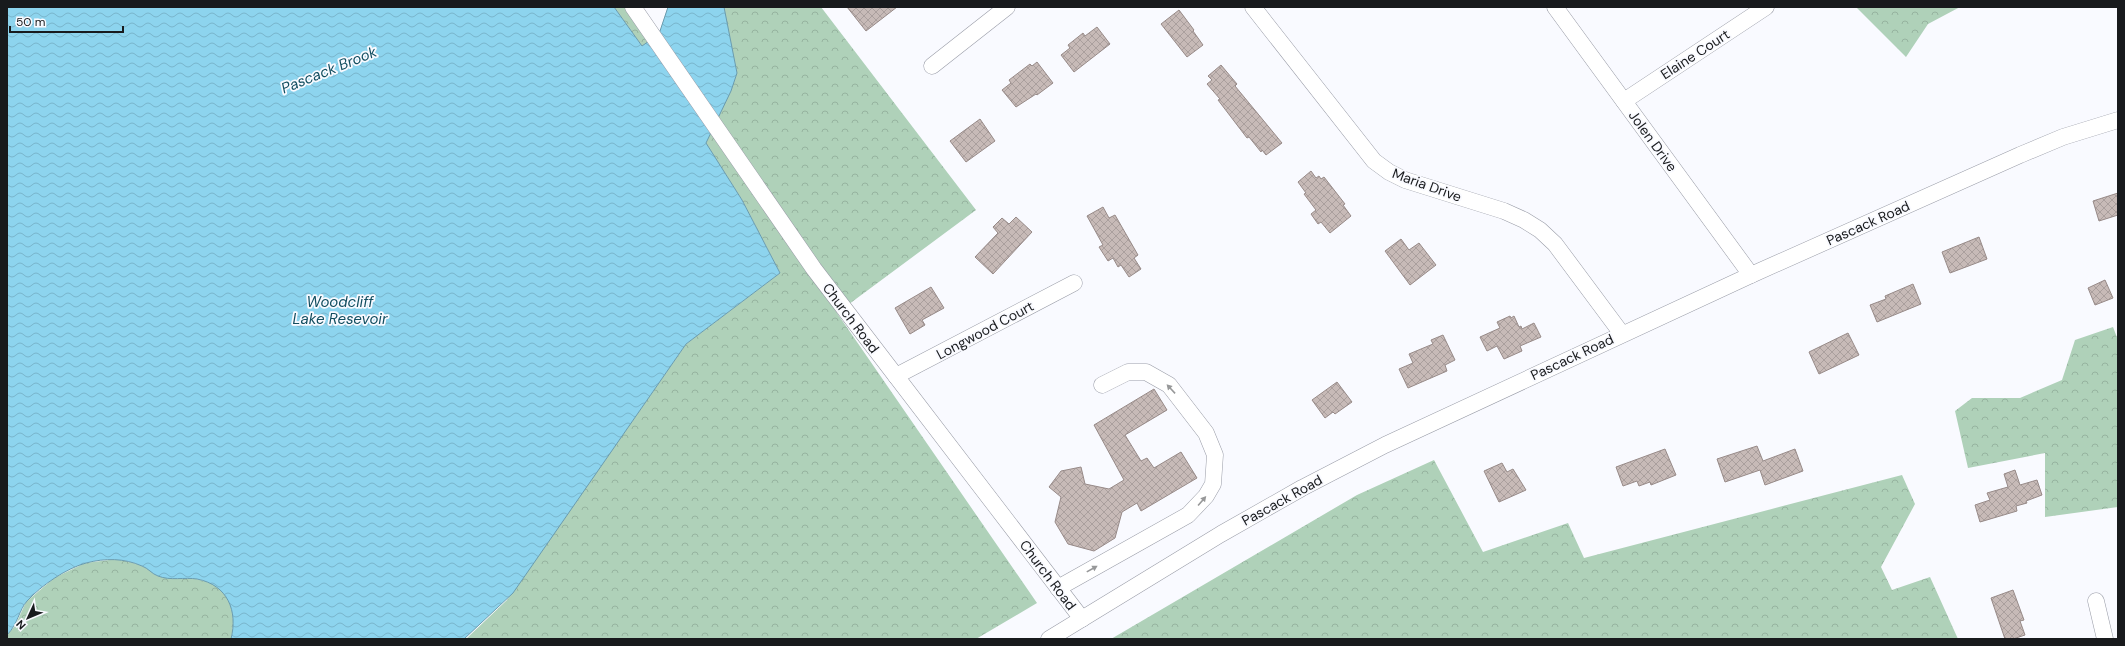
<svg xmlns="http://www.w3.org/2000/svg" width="2125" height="646" viewBox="0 0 2125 646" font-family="'DM Sans',sans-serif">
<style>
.forest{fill:url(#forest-crowns)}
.water{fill:url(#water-waves);stroke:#6a9caf}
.building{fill:url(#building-cross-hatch);stroke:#978a88}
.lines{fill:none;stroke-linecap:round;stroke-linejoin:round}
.minor-casing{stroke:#999ca7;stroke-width:17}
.minor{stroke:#fff;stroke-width:16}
.oneway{fill:#979899}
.labels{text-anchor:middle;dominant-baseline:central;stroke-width:3.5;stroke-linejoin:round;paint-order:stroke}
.street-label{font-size:14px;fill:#181a1d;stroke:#f9faff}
.water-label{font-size:15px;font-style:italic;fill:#124e60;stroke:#f9faff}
</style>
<defs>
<pattern id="forest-crowns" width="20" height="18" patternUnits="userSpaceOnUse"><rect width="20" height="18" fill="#afd1b9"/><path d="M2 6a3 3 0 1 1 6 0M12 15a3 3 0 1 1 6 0" fill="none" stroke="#96b39f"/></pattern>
<pattern id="water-waves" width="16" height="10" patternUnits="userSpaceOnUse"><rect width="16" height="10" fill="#8dd4ee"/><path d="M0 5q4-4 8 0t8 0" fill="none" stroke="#79b5cc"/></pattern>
<pattern id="building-cross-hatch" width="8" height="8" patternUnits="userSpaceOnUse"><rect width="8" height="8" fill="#c7bab7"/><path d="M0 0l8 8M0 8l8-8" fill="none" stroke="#aa9f9d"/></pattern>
</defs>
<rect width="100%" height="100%" fill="#f9faff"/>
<g class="forest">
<polygon points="614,7 638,7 659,34 668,7 821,7 976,210 837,313 1037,603 976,639 466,639 507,600 686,344 780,273 742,200 659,70"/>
<polygon points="1856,7 1960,7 1928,24 1906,57"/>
<polygon points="2113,327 2118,340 2118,507 2045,517 2045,453 1968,468 1955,411 1972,398 2020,398 2062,380 2075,340"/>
<polygon points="1434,460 1483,552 1568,523 1584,558 1902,475 1915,504 1881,567 1892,590 1930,577 1958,639 1111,639 1357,495"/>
<path d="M117,559C126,561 136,563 144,567C149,569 154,575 159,576C171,579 184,578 196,579C229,584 238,611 231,639H7V635L15,626L26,602L54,578L85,563Z"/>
</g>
<path class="water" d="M7,7H614L642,46L659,34L668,7H724L737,73L731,91L706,143L742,200L780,273L686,344L513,593L464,639H231C238,611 228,585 197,579C185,577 170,581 158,576C152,574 148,568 142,566C124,558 105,558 86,563C65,569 42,585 27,601C19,610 18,624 7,635Z"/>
<g class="building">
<polygon points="847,7 897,7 866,31"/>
<polygon points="1179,10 1194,30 1193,31 1203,45 1187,57 1161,24"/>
<polygon points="1097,27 1110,44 1074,72 1061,55 1070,48 1068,45 1083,33 1085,36"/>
<polygon points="1037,62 1053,83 1037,95 1036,94 1016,107 1002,90 1011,83 1009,80 1030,64 1032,66"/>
<polygon points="1221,65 1237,84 1235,86 1282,143 1266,155 1262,150 1261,152 1249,137 1247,138 1218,100 1220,99 1207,84 1212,80 1208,76"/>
<polygon points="980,119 995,141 966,162 950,141"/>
<polygon points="1311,171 1316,178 1319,176 1321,179 1324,177 1345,204 1343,205 1351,216 1330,233 1321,222 1318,224 1311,214 1316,210 1304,194 1306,193 1298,182"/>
<polygon points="2118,193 2118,215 2099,221 2093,201"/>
<polygon points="1103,207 1109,218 1115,215 1138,255 1134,258 1141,269 1129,277 1121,265 1118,267 1113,258 1108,261 1099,247 1103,245 1087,216"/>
<polygon points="1016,217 1032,232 993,274 975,257 998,233 993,227 1002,218 1009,224"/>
<polygon points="1979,237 1987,259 1950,273 1942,252"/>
<polygon points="1401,239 1409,250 1419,243 1436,265 1410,285 1385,251"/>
<polygon points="2105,280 2113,298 2095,305 2088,288"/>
<polygon points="1913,284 1921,304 1877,322 1870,305 1886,299 1885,296"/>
<polygon points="931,287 944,308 922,320 925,325 910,334 895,308"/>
<polygon points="1510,316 1511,318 1514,316 1519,327 1521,326 1522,329 1534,323 1541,337 1520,346 1522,351 1504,359 1497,346 1487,351 1480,337 1500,328 1497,322"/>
<polygon points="1848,333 1859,355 1819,374 1809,352"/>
<polygon points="1443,335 1455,360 1445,365 1447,371 1408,388 1399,369 1413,363 1409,354 1433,344 1431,340"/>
<polygon points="1337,382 1352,402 1335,414 1333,412 1325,418 1312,400"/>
<polygon points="1154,389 1167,410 1125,435 1141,461 1147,458 1154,468 1181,452 1197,478 1141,511 1137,503 1122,512 1115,538 1094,551 1068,544 1055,522 1061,497 1049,487 1061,471 1081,467 1085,484 1109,489 1124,480 1094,425"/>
<polygon points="1757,446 1763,461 1795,449 1803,471 1765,485 1760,470 1725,482 1717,459"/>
<polygon points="1665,449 1676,475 1651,485 1650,482 1639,486 1637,481 1623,486 1616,467"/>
<polygon points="1502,463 1507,472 1513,469 1526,490 1499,502 1484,471"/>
<polygon points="2015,470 2020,485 2037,480 2042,495 2026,501 2027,503 2016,506 2017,511 1980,522 1975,505 1990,500 1987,493 2008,487 2004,474"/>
<polygon points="2013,590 2024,620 2020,621 2025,635 2013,639 2005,639 1991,598"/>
</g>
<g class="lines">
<g class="minor-casing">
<g id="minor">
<polyline points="633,7 814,269 1082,619"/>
<polyline points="1253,7 1374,161 1389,172 1405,180 1504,211 1524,220 1540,230 1555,244 1622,334"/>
<polyline points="1555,7 1751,275"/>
<polyline points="932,66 1007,7"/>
<polyline points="1624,101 1766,7"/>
<polyline points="896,376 1074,283"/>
<polyline points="1058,588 1188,515 1206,496 1213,484 1215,455 1206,433 1169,385 1146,372 1128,372 1102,385"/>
<polyline points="2096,601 2105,639"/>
<polyline points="1049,639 1221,534 1302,488 1385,445 1751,275 2020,155 2063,137 2118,120"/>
</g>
</g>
<use href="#minor" class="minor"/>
</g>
<defs><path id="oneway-solid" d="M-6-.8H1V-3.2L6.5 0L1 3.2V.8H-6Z"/></defs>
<g class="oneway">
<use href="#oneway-solid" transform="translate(1171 389) rotate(-133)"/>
<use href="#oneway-solid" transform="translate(1202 501) rotate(-49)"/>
<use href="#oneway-solid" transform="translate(1092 569) rotate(-29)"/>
</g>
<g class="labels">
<g class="street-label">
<text transform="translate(1695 54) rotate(-33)">Elaine Court</text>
<text transform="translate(1653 141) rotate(54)">Jolen Drive</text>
<text transform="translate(1427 185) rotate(20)">Maria Drive</text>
<text transform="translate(1868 223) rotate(-24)">Pascack Road</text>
<text transform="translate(851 318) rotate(53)">Church Road</text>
<text transform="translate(985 330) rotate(-28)">Longwood Court</text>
<text transform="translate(1572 357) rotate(-25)">Pascack Road</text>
<text transform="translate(1282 500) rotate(-29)">Pascack Road</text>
<text transform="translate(1048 575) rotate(53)">Church Road</text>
</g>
<g class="water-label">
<text transform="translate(329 70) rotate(-22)">Pascack Brook</text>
<text x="340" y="302">Woodcliff<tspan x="340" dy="17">Lake Resevoir</tspan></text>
</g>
</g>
<rect width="2125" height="646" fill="none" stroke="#181a1d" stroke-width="16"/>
<g transform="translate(28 618) rotate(226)" stroke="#f9faff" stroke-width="3" paint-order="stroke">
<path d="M0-3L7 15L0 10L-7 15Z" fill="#181a1d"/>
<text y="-6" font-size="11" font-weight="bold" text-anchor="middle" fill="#181a1d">N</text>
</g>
<path d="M10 26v6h113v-6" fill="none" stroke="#181a1d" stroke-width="2"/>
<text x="16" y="26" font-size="12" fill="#181a1d" stroke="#f9faff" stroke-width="3" paint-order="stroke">50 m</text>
</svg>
